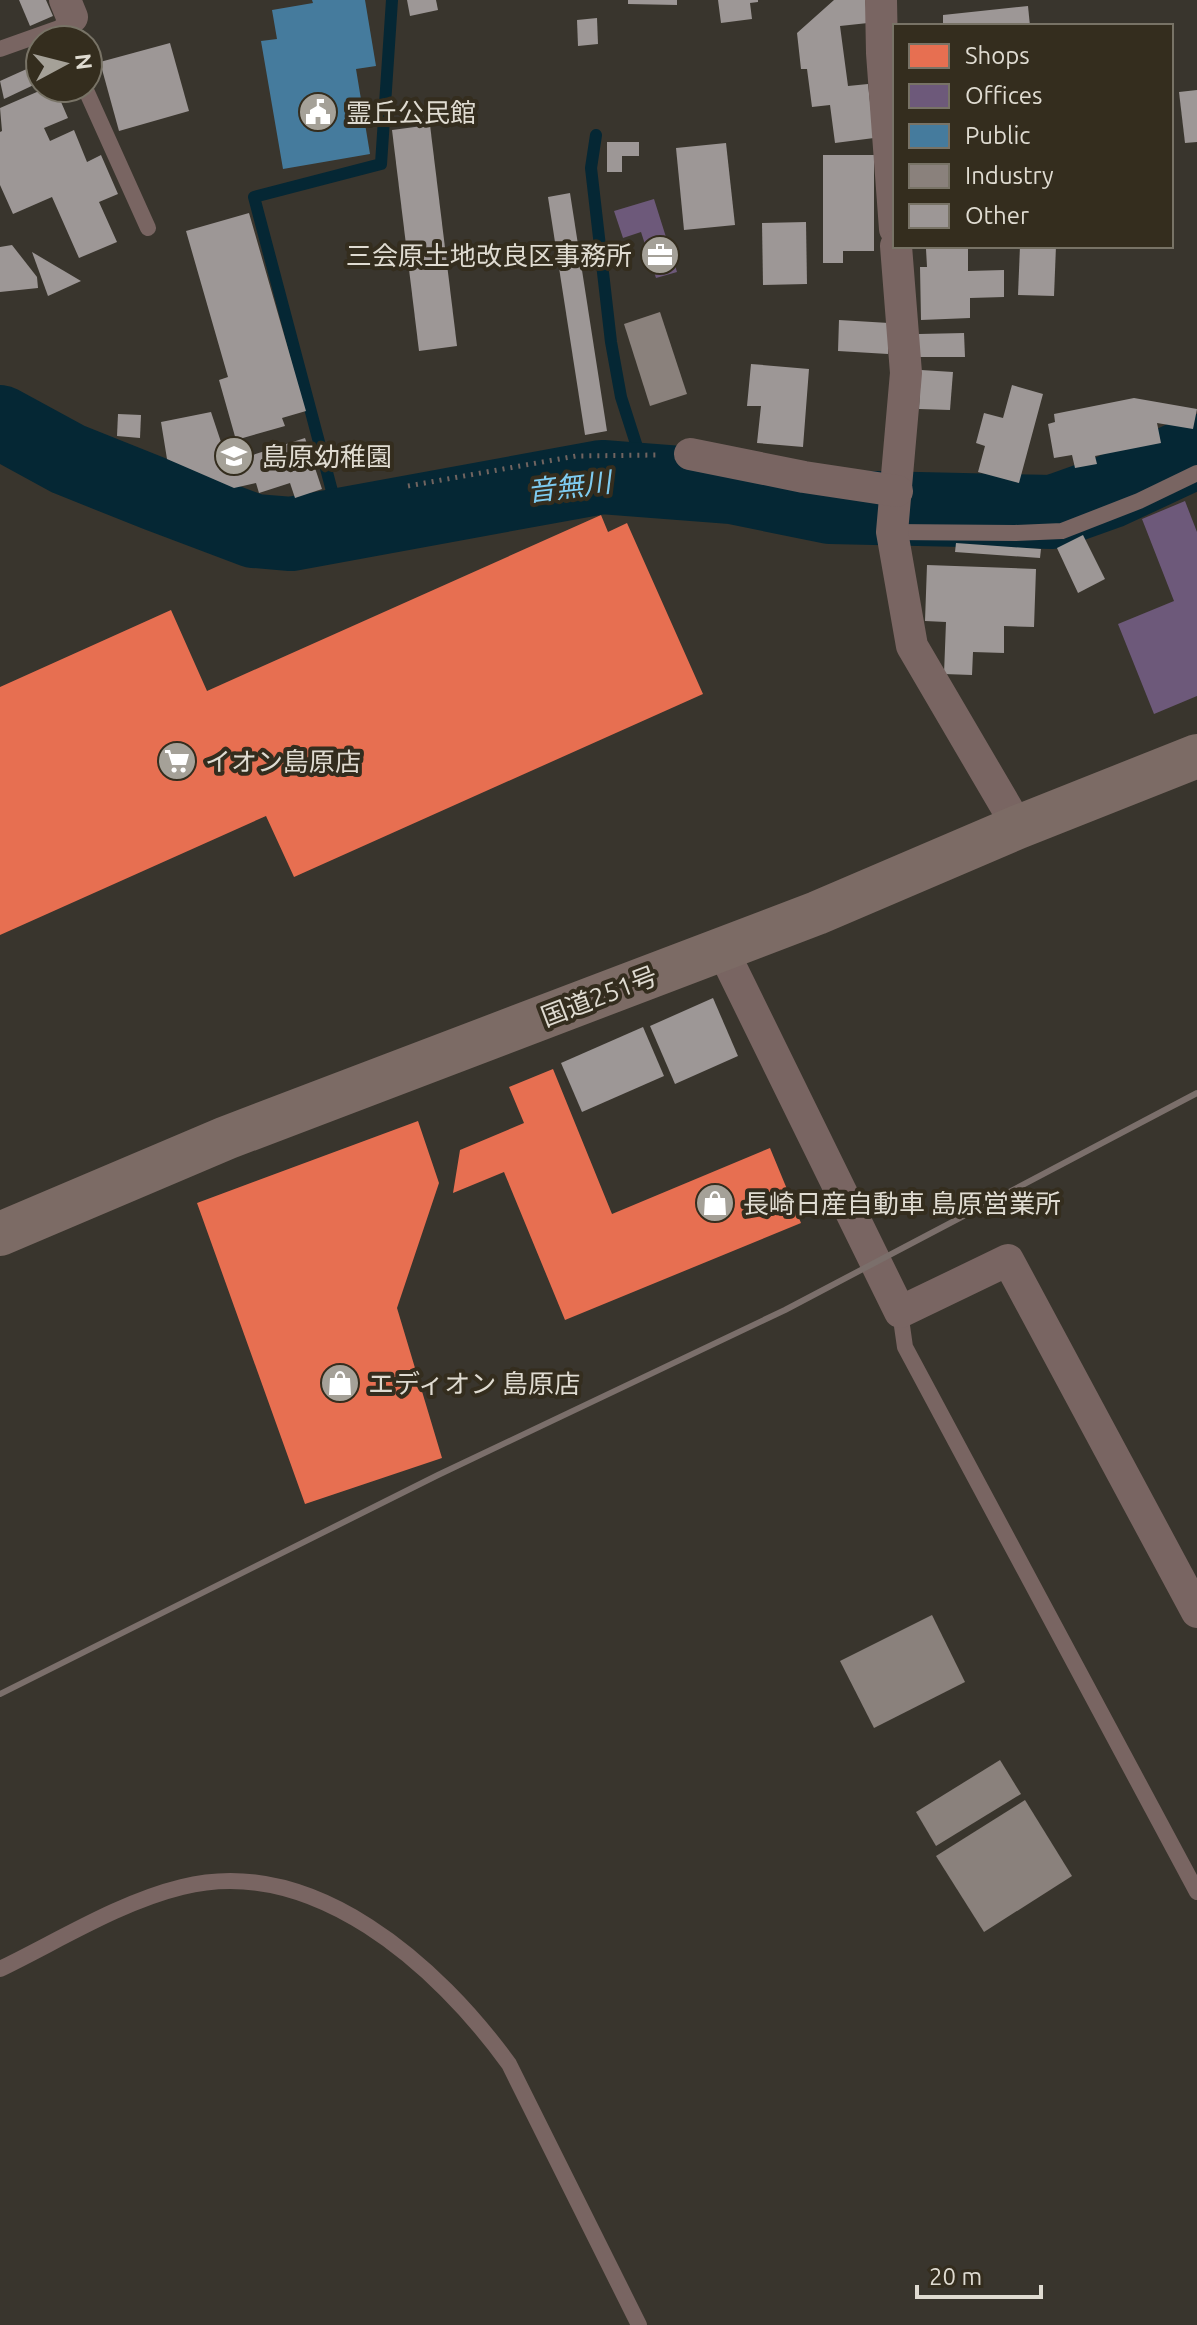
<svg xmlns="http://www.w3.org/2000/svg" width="1197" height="2325" viewBox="0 0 1197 2325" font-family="Ubuntu,'Noto Sans JP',sans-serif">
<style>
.shops{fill:#e76f51}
.offices{fill:#6d597a}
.public{fill:#457b9d}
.industry{fill:#8a817c}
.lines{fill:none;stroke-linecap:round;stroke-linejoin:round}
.stream{stroke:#052734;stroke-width:12}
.river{stroke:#052734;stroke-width:74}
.building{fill:#9d9796}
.path{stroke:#706460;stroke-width:5;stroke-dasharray:2 6;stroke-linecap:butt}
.lane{stroke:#796562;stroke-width:16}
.street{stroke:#796562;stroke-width:32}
.highway{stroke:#7c6b65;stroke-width:44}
.rail{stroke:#7b6f6b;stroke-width:6}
.labels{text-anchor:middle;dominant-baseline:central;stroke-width:8;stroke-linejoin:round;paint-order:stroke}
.poi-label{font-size:26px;fill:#dfdbd1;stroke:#342d1e;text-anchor:start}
.street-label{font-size:26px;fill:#dfdbd1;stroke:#342d1e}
.water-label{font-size:28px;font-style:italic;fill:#7eccf1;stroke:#342d1e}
</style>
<rect width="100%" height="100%" fill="#39352d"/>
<g class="shops">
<polygon points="601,515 608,532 627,523 703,694 294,877 266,816 0,935 0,687 171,610 207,691"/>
<polygon points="553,1069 612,1214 770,1148 801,1223 565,1320 504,1172 453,1193 460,1150 524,1123 509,1087"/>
<polygon points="418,1121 439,1183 397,1308 442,1458 305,1504 197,1203"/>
</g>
<g class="offices">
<polygon points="654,199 677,272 656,278 641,232 623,238 614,211"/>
<polygon points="1185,501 1197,532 1197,696 1154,714 1118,624 1174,601 1142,519"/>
</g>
<polygon class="public" points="312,0 365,0 376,66 356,69 370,154 283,169 261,41 277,39 272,10 313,3"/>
<g class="industry">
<polygon points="660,312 687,394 650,406 624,324"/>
<polygon points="932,1615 965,1682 874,1728 840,1661"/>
<polygon points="1000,1760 1021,1794 936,1846 916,1812"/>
<polygon points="1025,1800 1072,1876 984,1932 936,1856"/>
</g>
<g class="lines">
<g class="stream">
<polyline points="596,135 591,168 611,342 621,397 648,481"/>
<polyline points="341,525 254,197 381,164 392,0"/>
</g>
<polyline class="river" points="0,422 68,459 158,495 254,531 291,534 602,477 732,487 830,507 1053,512 1109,492 1197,451"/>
</g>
<g class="building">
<polygon points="19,0 46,0 53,16 30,26"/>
<polygon points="407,0 436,0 438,10 410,16"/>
<polygon points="628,0 677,0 677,5 628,4"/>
<polygon points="718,0 758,0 758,2 750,3 752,19 721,23"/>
<polygon points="834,0 865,0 868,23 840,26 848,86 868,84 874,138 835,143 830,105 812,107 807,69 801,69 797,33"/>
<polygon points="1028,6 1030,26 943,26 943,15"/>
<polygon points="597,18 598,44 578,46 577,20"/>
<polygon points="170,43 189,111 119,131 100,62"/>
<polygon points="40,63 40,82 4,99 0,81"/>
<polygon points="46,88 55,88 68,118 44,128 50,141 74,130 87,162 101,155 118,194 99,202 117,242 79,258 52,197 13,214 0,185 0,132 2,131 0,108"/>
<polygon points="1197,90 1197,142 1185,143 1179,92"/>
<polygon points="430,125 457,346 419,351 392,130"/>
<polygon points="607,142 639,142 639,156 622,156 622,172 607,172"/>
<polygon points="726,143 735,225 684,230 676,148"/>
<polygon points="823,155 874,155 874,251 843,251 843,263 823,263"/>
<polygon points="570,193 607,431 585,435 548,197"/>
<polygon points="249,213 306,411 282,418 285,426 236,440 219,380 228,377 186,231"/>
<polygon points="806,222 807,284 763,285 762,223"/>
<polygon points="12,245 37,277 38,288 0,292 0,247"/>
<polygon points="1020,246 1056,246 1054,296 1018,295"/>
<polygon points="968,248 968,271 1004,270 1004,297 970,298 970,318 921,320 920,267 927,267 926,249"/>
<polygon points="32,252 81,281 48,296"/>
<polygon points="839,320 889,323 888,354 838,351"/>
<polygon points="964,333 965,357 919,357 919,334"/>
<polygon points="751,364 809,369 803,447 757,443 761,406 747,406"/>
<polygon points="921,370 953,372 950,410 919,409"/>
<polygon points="1012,385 1043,394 1019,483 978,472 985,446 976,443 984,413 1003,418"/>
<polygon points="1134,398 1197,409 1193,429 1157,423 1161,443 1095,456 1097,464 1075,468 1072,455 1054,458 1048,424 1055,422 1054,414"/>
<polygon points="211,412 228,463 305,438 322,489 295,498 290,483 259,493 256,483 234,488 167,459 161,422"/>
<polygon points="118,414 141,415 140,438 117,436"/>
<polygon points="1083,535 1105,579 1078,593 1057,548"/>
<polygon points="956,543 1041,549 1040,558 955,552"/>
<polygon points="927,565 1036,569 1034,627 1004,626 1004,653 973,652 972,675 944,674 946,622 925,621"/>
<polygon points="713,998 738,1056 675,1084 650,1026"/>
<polygon points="643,1027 664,1076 582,1112 561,1063"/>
</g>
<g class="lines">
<polyline class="path" points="408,486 576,456 657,455"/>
<g class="lane">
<polyline points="0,49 59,28 72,17"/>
<polyline points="85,88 148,228"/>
<polyline points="892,532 1015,533 1062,531 1139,501 1197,473"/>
<polyline points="900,1312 905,1347 1197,1892"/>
<path d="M0,1969C58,1941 120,1902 182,1887C314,1854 438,1966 509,2064L639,2325"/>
</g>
<g class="street">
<polyline points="65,0 72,17"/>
<polyline points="881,0 882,53 895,229"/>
<polyline points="896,246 906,373 892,532 912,646 1018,827"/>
<polyline points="690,454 804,477 897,491"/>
<polyline points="722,949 900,1312 1008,1260 1197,1612"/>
</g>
<polyline class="highway" points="0,1234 226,1138 817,913 1018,827 1197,756"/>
<polyline class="rail" points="0,1694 438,1475 785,1310 1197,1093"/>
</g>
<defs>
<g id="civic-disc" transform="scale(2)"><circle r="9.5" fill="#a5a198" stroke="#342d1e"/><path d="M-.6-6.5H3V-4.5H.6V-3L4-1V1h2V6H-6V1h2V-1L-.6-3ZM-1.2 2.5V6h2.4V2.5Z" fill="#fff"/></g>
<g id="office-disc" transform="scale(2)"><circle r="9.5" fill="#a5a198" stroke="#342d1e"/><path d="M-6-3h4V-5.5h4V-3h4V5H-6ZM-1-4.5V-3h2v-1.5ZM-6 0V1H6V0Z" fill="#fff"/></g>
<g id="school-disc" transform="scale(2)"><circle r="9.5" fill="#a5a198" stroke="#342d1e"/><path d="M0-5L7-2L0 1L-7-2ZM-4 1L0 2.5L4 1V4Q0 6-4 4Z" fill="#fff"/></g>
<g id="supermarket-disc" transform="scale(2)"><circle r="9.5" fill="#a5a198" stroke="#342d1e"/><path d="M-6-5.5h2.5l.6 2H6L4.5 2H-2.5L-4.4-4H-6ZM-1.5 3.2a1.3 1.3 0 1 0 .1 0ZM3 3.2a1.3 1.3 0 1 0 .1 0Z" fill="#fff"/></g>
<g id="shop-disc" transform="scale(2)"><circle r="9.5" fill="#a5a198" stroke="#342d1e"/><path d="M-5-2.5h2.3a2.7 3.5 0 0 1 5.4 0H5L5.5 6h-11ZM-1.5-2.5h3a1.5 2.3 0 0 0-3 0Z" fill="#fff"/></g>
</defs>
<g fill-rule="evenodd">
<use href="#civic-disc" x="318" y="112"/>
<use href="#office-disc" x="660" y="255"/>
<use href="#school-disc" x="234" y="456"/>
<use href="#supermarket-disc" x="177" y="761"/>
<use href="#shop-disc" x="715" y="1203"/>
<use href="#shop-disc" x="340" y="1383"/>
</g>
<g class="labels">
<g class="poi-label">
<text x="346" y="112">霊丘公民館</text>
<text x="632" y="255" text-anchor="end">三会原土地改良区事務所</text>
<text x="262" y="456">島原幼稚園</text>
<text x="205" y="761">イオン島原店</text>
<text x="743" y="1203">長崎日産自動車 島原営業所</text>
<text x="368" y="1383">エディオン 島原店</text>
</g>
<g class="street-label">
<text transform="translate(599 996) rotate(-21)">国道251号</text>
</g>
<g class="water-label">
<text transform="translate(569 486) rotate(-7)">音無川</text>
</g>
</g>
<rect x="893" y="24" width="280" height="224" fill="#342d1e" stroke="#787366" stroke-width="2"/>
<rect x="909" y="44" width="40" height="24" fill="#e76f51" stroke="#787366" stroke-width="2"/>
<text x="965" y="64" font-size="24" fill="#dfdbd1">Shops</text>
<rect x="909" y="84" width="40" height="24" fill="#6d597a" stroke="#787366" stroke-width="2"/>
<text x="965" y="104" font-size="24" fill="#dfdbd1">Offices</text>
<rect x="909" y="124" width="40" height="24" fill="#457b9d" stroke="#787366" stroke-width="2"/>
<text x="965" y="144" font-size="24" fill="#dfdbd1">Public</text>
<rect x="909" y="164" width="40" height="24" fill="#8a817c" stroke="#787366" stroke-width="2"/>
<text x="965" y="184" font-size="24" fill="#dfdbd1">Industry</text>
<rect x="909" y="204" width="40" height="24" fill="#9d9796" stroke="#787366" stroke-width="2"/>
<text x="965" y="224" font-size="24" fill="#dfdbd1">Other</text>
<g transform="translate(64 64) rotate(83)"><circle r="38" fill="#342d1e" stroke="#787366" stroke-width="2"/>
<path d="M0-6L14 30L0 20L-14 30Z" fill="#a5a198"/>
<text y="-12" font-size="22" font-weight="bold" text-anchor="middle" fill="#dfdbd1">N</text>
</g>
<path d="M917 2285v12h124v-12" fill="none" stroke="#dfdbd1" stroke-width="4"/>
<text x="929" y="2285" font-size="24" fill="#dfdbd1" stroke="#342d1e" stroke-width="6" paint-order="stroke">20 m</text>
</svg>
